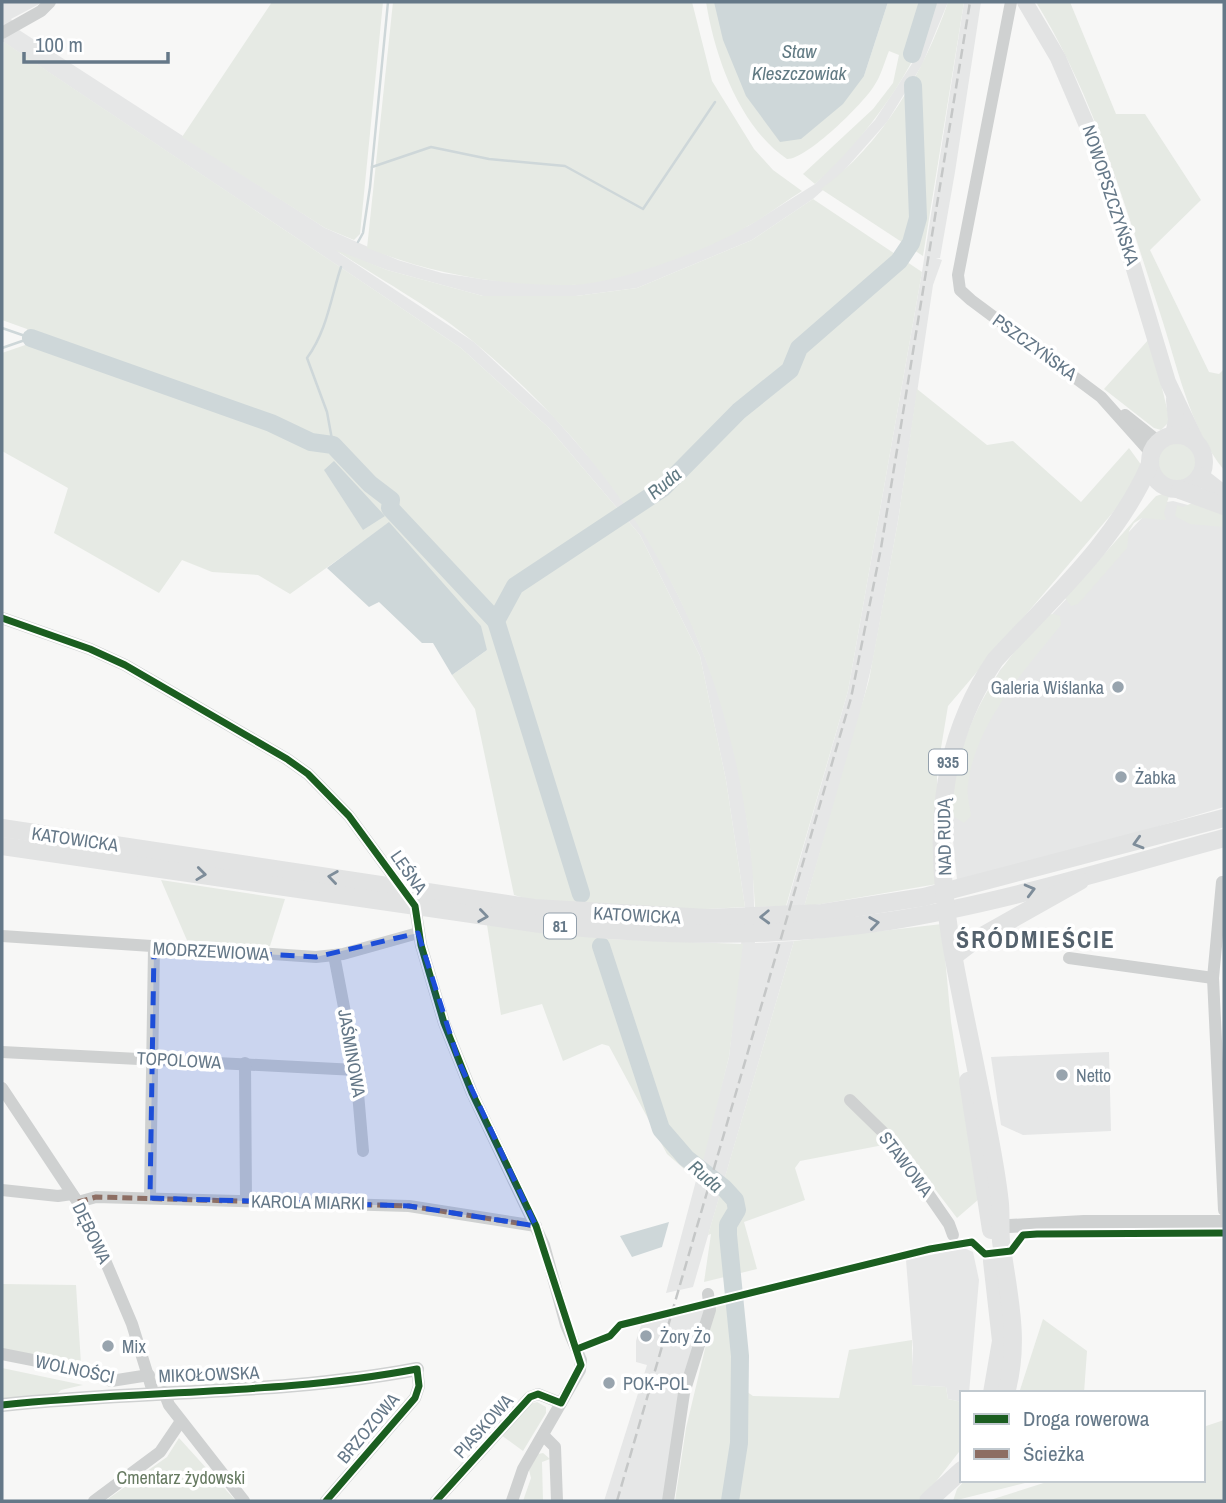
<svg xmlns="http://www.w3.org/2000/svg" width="1226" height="1503" viewBox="0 0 1226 1503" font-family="'Archivo Narrow',sans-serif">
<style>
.built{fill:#e6e7e7}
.green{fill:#e6eae4}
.water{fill:#ced7d9}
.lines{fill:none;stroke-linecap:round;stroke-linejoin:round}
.stream{stroke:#ced7d9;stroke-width:2.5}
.river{stroke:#ced7d9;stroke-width:18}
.minor{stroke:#cfd1d1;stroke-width:12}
.tertiary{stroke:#cfd1d1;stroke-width:14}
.secondary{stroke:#e2e3e3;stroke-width:16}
.primary{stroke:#e2e3e3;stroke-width:18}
.rail{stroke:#c5c7c7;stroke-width:2.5;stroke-dasharray:10 5;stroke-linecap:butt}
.quiet{stroke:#8d6e63;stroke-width:5;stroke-dasharray:10 5;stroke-linecap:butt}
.cycleway-casing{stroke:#fff;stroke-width:11}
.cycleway{stroke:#1b5e20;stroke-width:7}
.oneway{stroke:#7e8d9a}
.marked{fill:#1d4ed8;fill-opacity:0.2;stroke:#1d4ed8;stroke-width:5;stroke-dasharray:14 9;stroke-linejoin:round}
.poi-dot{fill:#98a4ae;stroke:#fff;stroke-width:2.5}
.labels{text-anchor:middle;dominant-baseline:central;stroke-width:7;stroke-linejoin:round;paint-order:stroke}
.shield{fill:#fff;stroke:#93a0ac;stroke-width:2}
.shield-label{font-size:16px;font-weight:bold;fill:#657888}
.street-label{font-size:18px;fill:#657888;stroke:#fff}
.poi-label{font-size:18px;fill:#657888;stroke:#fff;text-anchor:start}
.park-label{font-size:18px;fill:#667a61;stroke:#fff}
.water-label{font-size:19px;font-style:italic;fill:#617a83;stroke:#fff}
.district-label{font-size:24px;font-weight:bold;letter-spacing:2px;fill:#54616c;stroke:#fff}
</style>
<rect width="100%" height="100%" fill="#f7f7f6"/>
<g class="built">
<polygon points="2,2 43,2 11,19 19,30 325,228 398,260 442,273 488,280 573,285 748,226 815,184 875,120 917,56 937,2 948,2 922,65 887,122 841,174 813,199 752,240 637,288 576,296 483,296 387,270 338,252 474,342 553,416 609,480 655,548 691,622 723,703 741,775 753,867 755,943 794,941 693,1287 666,1293 729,1057 745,907 726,780 700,656 640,535 549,428 461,348 2,41"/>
<polygon points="964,2 981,2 955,172 940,258 936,258 942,260 933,285 898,521 873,660 856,731 804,907 786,908 848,691 922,272"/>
<polygon points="1173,501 1199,508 1224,522 1224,807 1017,868 957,880 952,831 954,791 984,699 1000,670 1155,504"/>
<polygon points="1109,1052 1111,1131 1023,1135 1001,1125 991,1057"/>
<polygon points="964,1248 973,1252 979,1280 969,1393 962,1393 962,1402 948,1399 946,1387 911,1385 913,1348 906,1260"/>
<polygon points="694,1306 706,1311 664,1501 604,1501 647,1365 636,1362 636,1341 642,1322"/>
</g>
<g class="green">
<polygon points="272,2 383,2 360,234 354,240 325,228 182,137"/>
<path d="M393,2H692L712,81L754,149L773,170L802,191C784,202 767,216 748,226C708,250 617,284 571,285C501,286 431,274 367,248Z"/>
<path d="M706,2H715L864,76L888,2H937C915,72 869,134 815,184L803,174L873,109L893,83L899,55L889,51C884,63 881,76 874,86C863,104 806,160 787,159C739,126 715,57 706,2Z"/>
<path d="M948,2H964L923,256L821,189C882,145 924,72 948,2Z"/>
<path d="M1036,2H1070L1116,114H1145L1201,200L1150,250L1209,372L1219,374L1224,369V470C1189,427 1177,364 1160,313C1125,206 1095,98 1036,2Z"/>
<polygon points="4,42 461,348 549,428 640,535 700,656 726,780 745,907 671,911 531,900 514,895 475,709 452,675 487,650 389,523 290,594 258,575 212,572 182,560 159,593 54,533 68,488 2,451 2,353 31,343 27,329 2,320"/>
<path d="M813,199L922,272L848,691L786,906L755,907C743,676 653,492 475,343C436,310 378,278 334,249L387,270L483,296H576L637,288L752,240Z"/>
<polygon points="1150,338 1170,421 1161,430 1154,428 1104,389"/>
<polygon points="917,389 987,445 1013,441 1081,502 1129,448 1142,466 1126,497 948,706 937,772 937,884 804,907 869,680 898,521"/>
<circle cx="1177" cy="462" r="20"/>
<polygon points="1166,493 1169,496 1164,513 1166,520 1142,518 1134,523 1129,531 1127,548 1078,604 1071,606 1065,598 1156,496"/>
<polygon points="1197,501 1224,514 1224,527 1190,524 1175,516 1177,505 1183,507"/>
<path d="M1053,614L1060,616L1061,625C1024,671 976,722 968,784C966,794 970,806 971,816L964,823L953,816L949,807C964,719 987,682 1045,615Z"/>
<polygon points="161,880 285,899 270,946 189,945"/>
<polygon points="942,924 951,1022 979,1199 957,1218 899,1142 800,1161 795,1168 805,1200 744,1222 757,1269 704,1282 711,1234 708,1235 794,941"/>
<polygon points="487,925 608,939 743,944 729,1057 698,1181 667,1154 609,1046 602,1044 563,1061 542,1004 501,1015"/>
<polygon points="2,1284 76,1285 81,1364 2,1349"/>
<polygon points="729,1302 736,1352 734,1383 753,1396 839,1398 849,1350 912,1340 912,1385 946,1387 948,1399 962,1402 962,1448 921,1501 675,1501 686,1428 715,1307"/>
<polygon points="1043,1319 1087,1351 1084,1393 1019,1393"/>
<polygon points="2,1368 83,1385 61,1390 57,1394 2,1401"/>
<polygon points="537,1402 546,1407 546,1413 523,1451 501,1435 530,1404"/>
<polygon points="1224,1420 1224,1501 987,1501 1053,1480 1203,1480 1203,1427"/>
<polygon points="179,1438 236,1501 105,1501 167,1457"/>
<polygon points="543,1453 550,1459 542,1462 543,1501 523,1501 531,1478 529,1470 538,1454"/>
<polygon points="965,1480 1037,1480 953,1501 957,1489"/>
</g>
<g class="water">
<polygon points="714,2 888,2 864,76 843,104 801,139 780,142 746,96 723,40"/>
<polygon points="334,461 385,516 363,530 324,470"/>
<polygon points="389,522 481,626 487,650 452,675 433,643 422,643 379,602 369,607 327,568"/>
<polygon points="669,1222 662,1247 632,1257 620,1236"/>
</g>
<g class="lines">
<g class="stream">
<polyline points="372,167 431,147 489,159 565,166 643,209 715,102"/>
<polyline points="358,242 363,233 370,187 388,2"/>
<polyline points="2,328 31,338"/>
<polyline points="2,348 28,339"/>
<path d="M333,445L327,412L307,358C327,331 331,297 341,267"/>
</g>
<g class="river">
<polyline points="912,54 928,2"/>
<polyline points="31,338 271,423 311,442 333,445 370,484 391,500 390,508 496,621"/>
<polyline points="581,894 496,621 515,586 663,488 739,411 790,370 799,348 899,261 911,243 918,218 913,85"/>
<polyline points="601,946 661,1129 686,1158 724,1188 735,1200 737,1210 728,1225 728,1235 740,1356 739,1443 730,1501"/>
</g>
<g class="minor">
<polyline points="1011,2 958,275 960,290 971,300 1101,397 1151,453"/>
<polyline points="2,33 41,11 50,2"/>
<polyline points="1125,415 1159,442"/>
<polyline points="2,618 90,649 125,665 287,759 308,774 349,816 415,906 421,945 444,1023 472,1093 544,1245 566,1325 581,1360 580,1370 523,1469 512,1501"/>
<polyline points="1222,882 1213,978 1224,1210"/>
<polyline points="2,936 316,957 343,954 418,933"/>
<polyline points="334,955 356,1070 363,1151"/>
<polyline points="1069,958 1213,978"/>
<polyline points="2,1052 356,1070"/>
<polyline points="245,1063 246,1201"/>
<polyline points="2,1088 85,1213 132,1324 153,1392"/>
<polyline points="850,1100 891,1140 949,1224 953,1235"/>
<polyline points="2,1190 58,1196 72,1194"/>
<polyline points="150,1198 154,948"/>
<polyline points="78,1202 96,1197 409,1206 536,1226"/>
<polyline points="2,1354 88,1371 111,1381 149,1375"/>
<polyline points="164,1392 169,1405 244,1501"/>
<polyline points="543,1435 555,1447 557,1501"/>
<polyline points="94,1501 160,1452 181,1421"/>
<polyline points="326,1501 415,1398 419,1386 417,1369"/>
<polyline points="436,1501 530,1397 538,1394 561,1403"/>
<polyline points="668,1501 684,1393 710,1310 708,1294"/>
</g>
<g class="tertiary">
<polyline points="991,1227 1084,1222 1224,1222"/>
<path d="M2,1405C140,1390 280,1395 417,1369"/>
</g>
<g class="secondary">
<polyline points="1025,2 1058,58 1100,156 1168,382 1199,447"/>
<polyline points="1173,435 1176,420 1174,400"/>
</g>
<g class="primary">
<circle cx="1177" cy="462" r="27"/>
<polyline points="1200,476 1224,495"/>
<polyline points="1180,490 1224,506"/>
<polyline points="2,828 534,908 708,918 822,913 924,897 1224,818"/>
<path d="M2,846L540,924C657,936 773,939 889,921C1002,903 1114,868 1224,838"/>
<polyline points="954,956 975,940 1080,881"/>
<polyline points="968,1081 991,1230"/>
<polyline points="992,1261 1001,1341 992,1393"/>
<path d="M1006,1393C1021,1340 1008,1294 1001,1241C1000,1229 1001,1217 1000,1204C996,1163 986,1120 978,1079C950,936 905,792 995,660C1050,600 1117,541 1150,464"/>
<polyline points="928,1501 962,1470"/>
</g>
<polyline class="rail" points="617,1501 851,698 881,548 970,2"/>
<polyline class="quiet" points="78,1202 96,1197 409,1206 536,1226"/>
<g class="cycleway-casing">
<g id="cycleway">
<polyline points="2,618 90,649 125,665 287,759 308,774 349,816 415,906 421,945 444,1023 472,1093 536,1226 581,1365 561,1403 538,1394 530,1397 436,1501"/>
<polyline points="577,1349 610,1336 620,1325 930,1249 972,1242 985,1254 1011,1251 1023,1235 1037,1234 1224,1233"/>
<path d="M2,1405C140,1390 280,1395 417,1369L419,1386L415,1398L326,1501"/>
</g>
</g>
<use href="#cycleway" class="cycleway"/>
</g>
<defs><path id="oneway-chevron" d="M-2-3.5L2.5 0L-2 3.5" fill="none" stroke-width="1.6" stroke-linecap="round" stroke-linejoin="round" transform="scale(1.75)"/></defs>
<g class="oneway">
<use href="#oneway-chevron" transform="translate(1138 843) rotate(164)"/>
<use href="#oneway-chevron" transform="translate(201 874) rotate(7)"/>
<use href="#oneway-chevron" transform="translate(333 877) rotate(-172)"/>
<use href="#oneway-chevron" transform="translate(1030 890) rotate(-15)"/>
<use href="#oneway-chevron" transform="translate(483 916) rotate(8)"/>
<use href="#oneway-chevron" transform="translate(765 917) rotate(178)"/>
<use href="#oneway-chevron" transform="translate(874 923) rotate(-8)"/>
</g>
<path class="marked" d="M418,933L459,1062L536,1226L409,1206L150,1198L154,948L316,957Z"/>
<g class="poi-dot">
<circle cx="1118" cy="687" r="7"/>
<circle cx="1121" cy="777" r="7"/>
<circle cx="1062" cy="1075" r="7"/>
<circle cx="646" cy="1336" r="7"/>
<circle cx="108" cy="1346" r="7"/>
<circle cx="609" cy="1383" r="7"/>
</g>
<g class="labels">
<g class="shield">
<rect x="929" y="749.5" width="38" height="25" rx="5"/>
<rect x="544" y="913.5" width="32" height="25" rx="5"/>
</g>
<g class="shield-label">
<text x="948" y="762">935</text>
<text x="560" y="926">81</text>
</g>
<g class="street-label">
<text transform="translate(1111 195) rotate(72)">NOWOPSZCZYŃSKA</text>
<text transform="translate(1035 347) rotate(36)">PSZCZYŃSKA</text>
<text transform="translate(944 837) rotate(-91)">NAD RUDĄ</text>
<text transform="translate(75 839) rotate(8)">KATOWICKA</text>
<text transform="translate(409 872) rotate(55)">LEŚNA</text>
<text transform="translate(637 915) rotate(3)">KATOWICKA</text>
<text transform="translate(211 951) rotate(3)">MODRZEWIOWA</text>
<text transform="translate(352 1053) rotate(80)">JAŚMINOWA</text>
<text transform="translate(179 1060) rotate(3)">TOPOLOWA</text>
<text transform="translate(906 1164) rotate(53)">STAWOWA</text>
<text transform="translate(308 1202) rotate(1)">KAROLA MIARKI</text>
<text transform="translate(92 1233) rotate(64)">DĘBOWA</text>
<text transform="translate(75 1369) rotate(12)">WOLNOŚCI</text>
<text transform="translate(209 1374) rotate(-2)">MIKOŁOWSKA</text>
<text transform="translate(483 1426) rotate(-48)">PIASKOWA</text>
<text transform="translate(368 1428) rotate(-50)">BRZOZOWA</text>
</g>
<g class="poi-label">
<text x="1104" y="687" text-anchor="end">Galeria Wiślanka</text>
<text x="1135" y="777">Żabka</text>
<text x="1076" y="1075">Netto</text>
<text x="660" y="1336">Żory Żo</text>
<text x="122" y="1346">Mix</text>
<text x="623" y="1383">POK-POL</text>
</g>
<g class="park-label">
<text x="181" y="1477">Cmentarz żydowski</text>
</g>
<g class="water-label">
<text x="799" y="51">Staw<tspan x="799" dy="22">Kleszczowiak</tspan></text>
<text transform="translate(664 483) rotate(-40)">Ruda</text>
<text transform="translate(706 1176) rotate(41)">Ruda</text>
</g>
<g class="district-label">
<text x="1036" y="939">ŚRÓDMIEŚCIE</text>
</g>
</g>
<rect width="1226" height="1503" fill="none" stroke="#657888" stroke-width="7"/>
<rect x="960" y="1391" width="245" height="91" fill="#ffffff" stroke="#c1c9cf" stroke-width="2"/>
<rect x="974" y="1414" width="35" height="10" fill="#1b5e20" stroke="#c1c9cf" stroke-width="2"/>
<text x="1023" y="1426" font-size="21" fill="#657888">Droga rowerowa</text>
<rect x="974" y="1449" width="35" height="10" fill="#8d6e63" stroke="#c1c9cf" stroke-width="2"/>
<text x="1023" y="1461" font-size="21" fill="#657888">Ścieżka</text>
<path d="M24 52v10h144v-10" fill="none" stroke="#657888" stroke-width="3.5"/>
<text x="35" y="52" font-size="21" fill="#657888" stroke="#ffffff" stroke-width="5" paint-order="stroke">100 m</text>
</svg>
